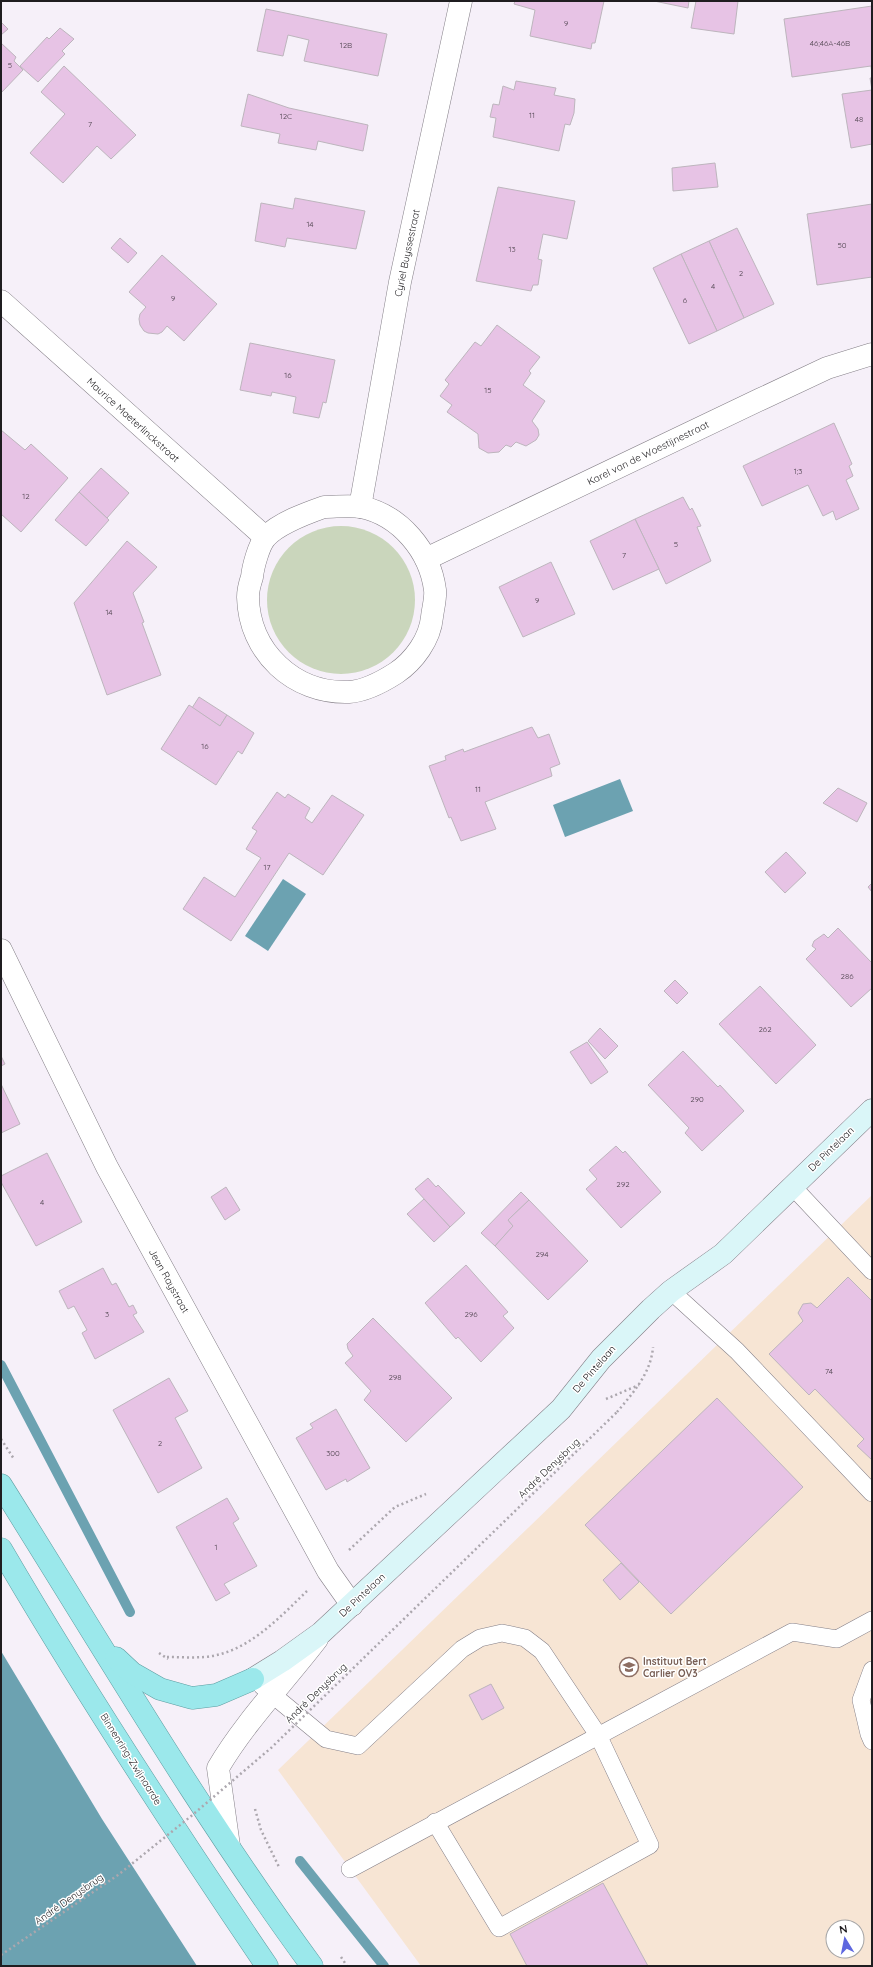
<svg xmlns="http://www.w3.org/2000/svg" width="873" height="1967" viewBox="0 0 873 1967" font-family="Quicksand,sans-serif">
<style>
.education{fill:#f7e5d4;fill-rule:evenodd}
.green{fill:#cad6bc}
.water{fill:#6ca2b1}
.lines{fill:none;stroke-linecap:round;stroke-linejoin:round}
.stream{stroke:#6ca2b1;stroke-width:10}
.building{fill:#e7c3e5;stroke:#bdb5bd}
.service-casing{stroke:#847f87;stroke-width:18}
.minor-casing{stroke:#847f87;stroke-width:23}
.secondary-casing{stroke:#847f87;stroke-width:23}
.trunk-casing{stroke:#5f9da1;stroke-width:23}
.path{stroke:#aca7ae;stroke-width:2.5;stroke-dasharray:2 3;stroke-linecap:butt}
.service{stroke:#fff;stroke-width:17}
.minor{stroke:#fff;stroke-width:22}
.secondary{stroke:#daf6f8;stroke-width:22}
.trunk{stroke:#9be8eb;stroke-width:22}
.path-bridge{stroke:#aca7ae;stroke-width:2.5;stroke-dasharray:2 3;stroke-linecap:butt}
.labels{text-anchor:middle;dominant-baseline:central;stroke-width:3;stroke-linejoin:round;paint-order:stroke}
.number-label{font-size:8px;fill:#514651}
.street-label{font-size:10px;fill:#1f1d20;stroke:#fff}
.education-label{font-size:10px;font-weight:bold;fill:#785e54;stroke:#fff;text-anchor:start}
</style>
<rect width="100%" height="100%" fill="#f6f0f9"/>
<path class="education" d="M872,1195V1966H421L278,1770ZM833,1927H857V1951H833Z"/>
<circle class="green" cx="341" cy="600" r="74"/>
<g class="water">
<polygon points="620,779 633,811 565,837 553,805"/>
<polygon points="283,879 306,894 268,951 245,936"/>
<polygon points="1,1651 102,1819 197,1966 1,1966"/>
</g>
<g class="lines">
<g class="stream">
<polyline points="1,1365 130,1612"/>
<polyline points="300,1861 384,1966"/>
</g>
</g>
<g class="building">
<polygon points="515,1 604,1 595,43 592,43 591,49 530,36 535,10 514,4"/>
<polygon points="654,1 689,1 688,8"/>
<polygon points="696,1 738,1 734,34 691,28"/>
<polygon points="872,6 872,74 871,66 792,77 784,19"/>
<polygon points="266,9 387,34 378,76 304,61 309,40 288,35 283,56 257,51"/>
<polygon points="1,22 8,29 1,35"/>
<polygon points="60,28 74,39 62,51 65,54 38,82 20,66 47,37 49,39"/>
<polygon points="1,43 16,57 14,61 23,70 1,93"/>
<polygon points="64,66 136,135 111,159 97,146 63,183 30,153 65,114 41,92"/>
<polygon points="870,78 872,78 872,144 851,148 842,94 872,90"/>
<polygon points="516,81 556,88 554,95 575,99 574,113 570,125 565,124 559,151 493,137 496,118 490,117 493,104 499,105 503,86 514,90"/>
<polygon points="248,94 289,108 368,125 363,151 318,141 316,150 278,143 280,134 241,126"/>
<polygon points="715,163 718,187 673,191 672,168"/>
<polygon points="498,187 575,201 567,239 543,234 538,259 542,260 538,285 533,285 531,291 476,281"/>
<polygon points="295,198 365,211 356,249 287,238 285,247 255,241 261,203 293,209"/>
<polygon points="872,204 872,277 817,285 807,214"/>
<polygon points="737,228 774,304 744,318 709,241"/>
<polygon points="120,238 137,253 128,263 111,248"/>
<polygon points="709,241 744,318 717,331 681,254"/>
<polygon points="681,254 717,331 689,344 653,268"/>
<polygon points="162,255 217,304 184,341 167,326 162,332 158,334 148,333 144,331 140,325 139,319 140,314 146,307 129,292"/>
<polygon points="497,325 540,357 529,371 531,373 523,385 545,401 532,421 538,429 539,435 536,440 526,446 516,442 511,447 506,445 499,452 488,453 479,448 478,434 447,412 452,405 440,396 449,384 445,380 475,342 481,346"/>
<polygon points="250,343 335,360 326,403 323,402 319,418 293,413 296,397 272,392 271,396 240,390"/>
<polygon points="834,423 852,464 849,466 853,476 846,480 859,509 836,520 833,511 823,516 808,485 762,506 743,466"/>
<polygon points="1,430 25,450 31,444 68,478 21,532 1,514"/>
<polygon points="101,468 129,493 107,518 79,492"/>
<polygon points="79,492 109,520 86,546 55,520"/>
<polygon points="683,497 690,510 692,508 701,526 697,527 711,561 666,584 635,519"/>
<polygon points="635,519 659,569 613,590 590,541"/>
<polygon points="127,541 157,567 133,593 144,622 142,623 161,675 107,695 74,603"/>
<polygon points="551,562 575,614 523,637 499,587"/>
<polygon points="199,697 227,715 220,726 192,708"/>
<polygon points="189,705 220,726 227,715 254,733 242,754 238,751 216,785 161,749"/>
<polygon points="532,727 538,738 549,734 560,764 550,768 552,776 485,802 496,829 461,841 451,817 449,818 429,766 446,760 445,756 463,749 464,752"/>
<polygon points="838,788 867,803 857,822 823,803"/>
<polygon points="277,792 285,798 288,794 310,808 305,818 312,823 332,795 364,815 323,875 289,853 231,941 183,909 204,877 235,897 261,858 246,849 257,831 252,828"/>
<polygon points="786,852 806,873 785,893 765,872"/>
<polygon points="872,883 872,892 868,887"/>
<polygon points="838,928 872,963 872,988 851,1007 806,959 816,949 812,946 814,941 824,934 828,938"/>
<polygon points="675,980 688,993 677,1004 664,991"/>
<polygon points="760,986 816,1045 776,1084 719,1024"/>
<polygon points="600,1028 618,1046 605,1059 588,1041"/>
<polygon points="587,1042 608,1072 591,1084 570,1052"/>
<polygon points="683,1051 718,1087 720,1085 744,1111 702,1151 685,1133 689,1128 648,1085"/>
<polygon points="1,1056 5,1064 1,1066"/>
<polygon points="1,1084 20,1124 1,1133"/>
<polygon points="616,1146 623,1153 625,1151 661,1192 621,1228 586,1189 597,1179 589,1170"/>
<polygon points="47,1153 82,1222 36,1246 1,1182 1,1176"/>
<polygon points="428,1178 436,1187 438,1185 465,1213 450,1227 415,1189"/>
<polygon points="226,1187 240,1210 225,1220 211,1197"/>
<polygon points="521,1192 529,1200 508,1220 513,1226 495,1246 481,1233"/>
<polygon points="424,1199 450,1227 434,1242 407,1214"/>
<polygon points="529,1200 588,1261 548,1300 495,1246 513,1226 508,1220"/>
<polygon points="466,1265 508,1312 503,1316 514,1328 481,1362 458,1337 456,1339 425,1303"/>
<polygon points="103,1268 112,1285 116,1283 129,1307 133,1305 137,1313 133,1315 144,1332 95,1359 82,1333 87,1330 74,1306 68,1309 59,1291"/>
<polygon points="848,1277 872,1301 872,1460 857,1446 864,1439 815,1389 809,1395 769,1354 803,1321 798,1313 803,1304 811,1303 817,1308"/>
<polygon points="373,1318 452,1398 406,1442 364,1400 371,1391 345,1363 353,1356 348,1349 347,1344"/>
<polygon points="169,1378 188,1411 175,1418 202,1468 158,1493 113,1410"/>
<polygon points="717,1398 803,1487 671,1614 585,1525"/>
<polygon points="336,1409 370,1468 347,1482 346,1479 326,1490 296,1438 313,1428 310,1424"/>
<polygon points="227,1498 239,1519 233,1523 257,1566 224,1584 230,1593 216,1601 176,1527"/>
<polygon points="621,1563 639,1582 620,1600 603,1580"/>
<polygon points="491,1684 504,1708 482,1720 469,1695"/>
<polygon points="603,1883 648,1966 527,1966 510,1934"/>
</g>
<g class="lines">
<g class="service-casing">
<g id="service">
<polyline points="793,1187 872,1271"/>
<polyline points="671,1291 737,1351 872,1493"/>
<polyline points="872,1670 861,1700 869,1734 872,1741"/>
<polyline points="262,1686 326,1739 358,1746 462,1649 480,1638 502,1633 525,1638 542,1651 598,1735 650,1845 499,1928 435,1822"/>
<polyline points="350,1869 792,1632 837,1639 872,1620"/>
</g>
</g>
<g class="minor-casing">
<g id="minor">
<polyline points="1,301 265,537"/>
<path d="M324,507C336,507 349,505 361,507C400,515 430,551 435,590C436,598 433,608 432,617C430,639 414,661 396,673C382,682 365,691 349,692C294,694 249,652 248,597C248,591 250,583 252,577C253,567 259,544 266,537C279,523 307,513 324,507Z"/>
<polyline points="360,507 400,282 461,1"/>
<polyline points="426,559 761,399 827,368 872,354"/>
<polyline points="1,950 107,1167 328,1571 352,1605"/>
<path d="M229,1846L218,1768C245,1722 284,1682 317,1639"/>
</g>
</g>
<g class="secondary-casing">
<polyline id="secondary" points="253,1679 282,1661 321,1633 561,1409 601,1359 651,1309 671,1291 723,1254 872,1110"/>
</g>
<g class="trunk-casing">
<g id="trunk">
<path d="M1,1485C103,1647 199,1812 312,1966"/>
<path d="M1,1549C84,1691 174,1829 267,1966"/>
<polyline points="116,1658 132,1673 160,1689 192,1698 216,1695 253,1679"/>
</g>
</g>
<g class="path">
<polyline points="606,1399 639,1385"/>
<path d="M617,1412C633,1393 651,1373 653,1347"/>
<polyline points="1,1439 14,1459"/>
<polyline points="349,1550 395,1507 426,1494"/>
<polyline points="159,1653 168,1659"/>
<path d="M167,1657C179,1657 192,1658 204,1657C246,1654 278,1619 307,1591"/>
<polyline points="255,1809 261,1830 279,1867"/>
<polyline points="341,1957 347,1966"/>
</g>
<use href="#service" class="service"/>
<use href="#minor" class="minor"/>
<use href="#secondary" class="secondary"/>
<use href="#trunk" class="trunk"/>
<polyline class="path-bridge" points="1,1955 118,1875 190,1817 271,1748 617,1412"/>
</g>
<defs>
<g id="school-ring" transform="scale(1)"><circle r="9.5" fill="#fff" stroke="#8d6e63" stroke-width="1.5"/><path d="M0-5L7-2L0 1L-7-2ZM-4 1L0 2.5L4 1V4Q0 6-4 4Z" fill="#8d6e63"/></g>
</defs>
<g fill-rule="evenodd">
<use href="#school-ring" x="629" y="1667"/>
</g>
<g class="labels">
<g class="number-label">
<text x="566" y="23">9</text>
<text x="830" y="43">46;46A-46B</text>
<text x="346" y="45">12B</text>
<text x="10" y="65">5</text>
<text x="532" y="115">11</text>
<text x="286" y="116">12C</text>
<text x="859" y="119">48</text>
<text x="90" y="124">7</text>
<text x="310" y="224">14</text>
<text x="842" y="245">50</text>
<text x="512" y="249">13</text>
<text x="741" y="273">2</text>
<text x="713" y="286">4</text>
<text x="173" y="298">9</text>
<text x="685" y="300">6</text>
<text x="288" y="375">16</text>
<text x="488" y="390">15</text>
<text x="798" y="471">1;3</text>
<text x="26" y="496">12</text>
<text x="676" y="544">5</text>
<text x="624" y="555">7</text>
<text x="537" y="600">9</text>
<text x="109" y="612">14</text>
<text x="205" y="746">16</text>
<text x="478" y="789">11</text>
<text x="267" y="867">17</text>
<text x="847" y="976">286</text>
<text x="765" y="1029">262</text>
<text x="697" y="1099">290</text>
<text x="623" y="1184">292</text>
<text x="42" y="1202">4</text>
<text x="542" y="1254">294</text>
<text x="107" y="1314">3</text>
<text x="471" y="1314">296</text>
<text x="829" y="1371">74</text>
<text x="395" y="1377">298</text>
<text x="160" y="1443">2</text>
<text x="333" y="1453">300</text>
<text x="216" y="1547">1</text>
</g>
<g class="street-label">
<text transform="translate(407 253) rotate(-78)">Cyriel Buyssestraat</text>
<text transform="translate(133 420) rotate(42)">Maurice Maeterlinckstraat</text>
<text transform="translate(648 453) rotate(-26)">Karel van de Woestijnestraat</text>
<text transform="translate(831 1149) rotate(-44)">De Pintelaan</text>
<text transform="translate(169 1281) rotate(61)">Jean Raystraat</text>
<text transform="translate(594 1369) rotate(-49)">De Pintelaan</text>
<text transform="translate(549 1468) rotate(-44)">André Denysbrug</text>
<text transform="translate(362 1595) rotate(-43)">De Pintelaan</text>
<text transform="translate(316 1693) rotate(-44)">André Denysbrug</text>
<text transform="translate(131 1759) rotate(58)">Binnenring-Zwijnaarde</text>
<text transform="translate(69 1899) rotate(-35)">André Denysbrug</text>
</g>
<g class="education-label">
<text x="643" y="1661">Instituut Bert<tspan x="643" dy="12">Carlier OV3</tspan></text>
</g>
</g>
<rect width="873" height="1967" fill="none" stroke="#1f1d20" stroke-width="4"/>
<g transform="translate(845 1939) rotate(350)"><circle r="19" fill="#ffffff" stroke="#a5a5a6"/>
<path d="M0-3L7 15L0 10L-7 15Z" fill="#5e67df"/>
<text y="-6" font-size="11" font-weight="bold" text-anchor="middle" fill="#1f1d20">N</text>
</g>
</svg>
